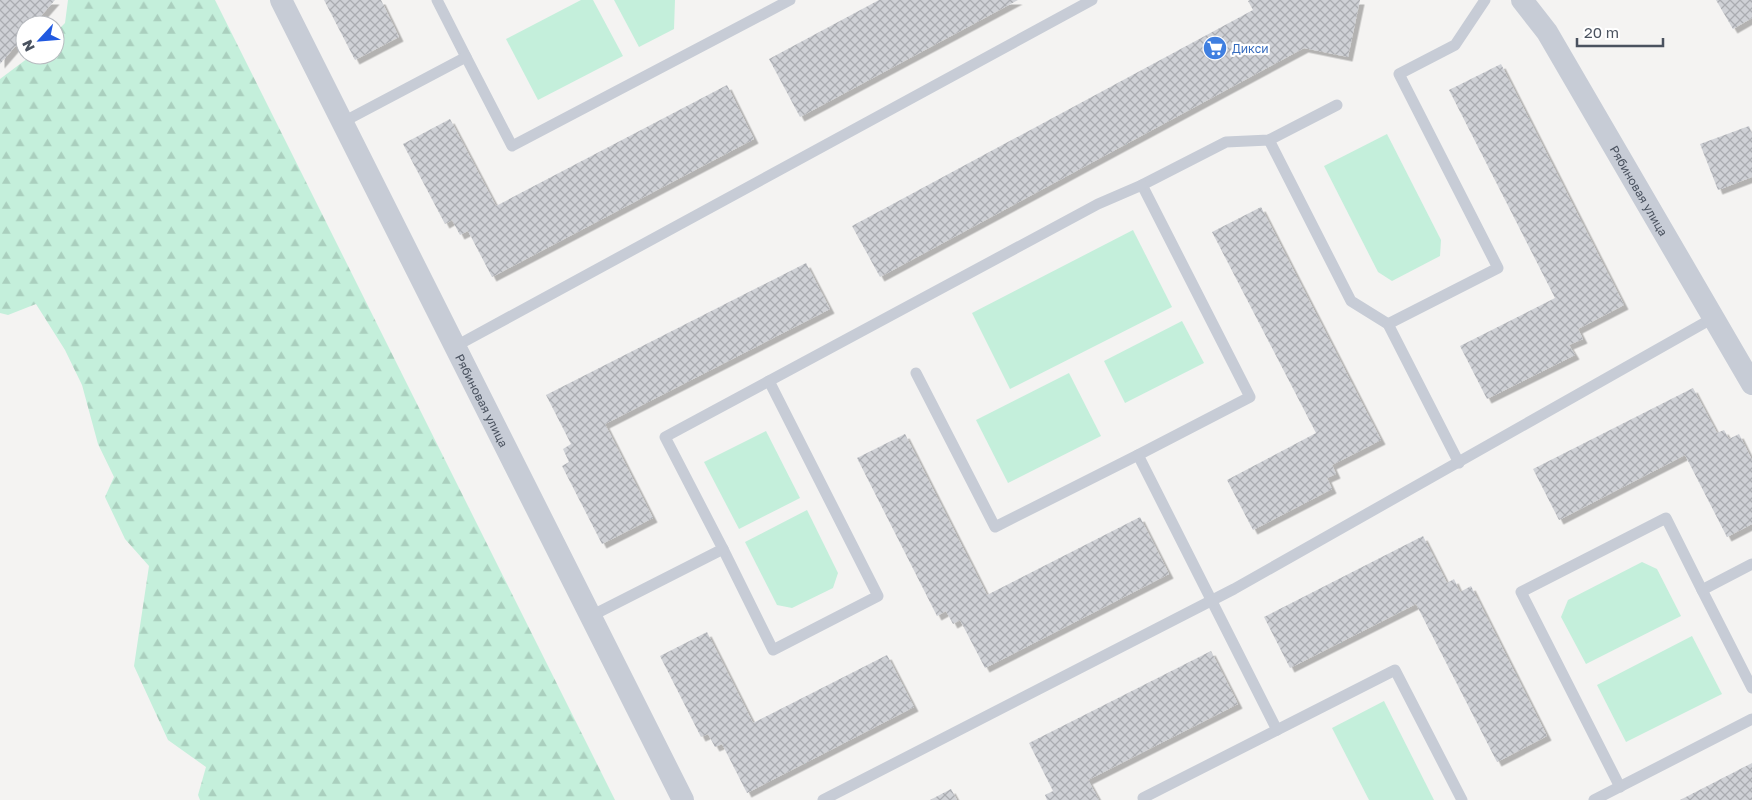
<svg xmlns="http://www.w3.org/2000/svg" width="1752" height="800" viewBox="0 0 1752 800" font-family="'Golos Text',sans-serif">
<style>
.green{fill:#c4efdb}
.forest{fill:url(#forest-firs)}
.building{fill:url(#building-cross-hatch);filter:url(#shadow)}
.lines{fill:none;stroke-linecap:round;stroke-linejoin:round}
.lane{stroke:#c7ccd6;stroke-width:11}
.street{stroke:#c7ccd6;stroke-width:22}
.labels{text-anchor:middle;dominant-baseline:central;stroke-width:4.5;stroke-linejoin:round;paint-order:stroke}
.shop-label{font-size:12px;fill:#366cbe;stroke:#fff;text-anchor:start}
.street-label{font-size:12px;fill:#4a525f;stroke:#fff}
</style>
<defs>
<pattern id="forest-firs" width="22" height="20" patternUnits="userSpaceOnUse" patternTransform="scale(1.25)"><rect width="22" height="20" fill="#c4efdb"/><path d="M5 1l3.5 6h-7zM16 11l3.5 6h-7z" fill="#aacfbe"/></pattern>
<pattern id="building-cross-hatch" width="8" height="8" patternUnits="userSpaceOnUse" patternTransform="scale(1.25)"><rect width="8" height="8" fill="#cfd1d6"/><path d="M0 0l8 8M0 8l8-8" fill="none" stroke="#aaacb1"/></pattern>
<filter id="shadow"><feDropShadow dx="4.5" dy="4.5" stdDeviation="0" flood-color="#0004"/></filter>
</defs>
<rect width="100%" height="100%" fill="#f4f3f2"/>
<g class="green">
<polygon points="581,0 593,0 623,56 538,100 506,39"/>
<polygon points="614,0 675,0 674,29 639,47"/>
<polygon points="1387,134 1441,240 1440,256 1392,281 1378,272 1324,166"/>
<polygon points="1133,230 1172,307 1010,389 972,313"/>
<polygon points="1182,321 1204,363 1125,403 1104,361"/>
<polygon points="1069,373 1101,436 1008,483 976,420"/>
<polygon points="766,431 800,498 739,529 704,462"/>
<polygon points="807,510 838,573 833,588 792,608 777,605 745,542"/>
<polygon points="1642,562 1657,569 1681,616 1586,664 1561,617 1568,600"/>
<polygon points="1692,636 1722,694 1626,742 1597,685"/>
<polygon points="1384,701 1434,800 1369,800 1332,728"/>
</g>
<polygon class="forest" points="68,0 215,0 615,800 200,800 198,795 206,767 168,740 134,666 149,566 125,539 105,497 114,477 98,444 82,385 65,350 36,304 8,315 0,313 0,79 32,55 55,55 55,33 65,23"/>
<g class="building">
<polygon points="0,0 55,0 33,25 25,25 25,35 0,64"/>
<polygon points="324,0 381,0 399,37 355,60"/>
<polygon points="879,0 1018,0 800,117 769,59"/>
<polygon points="1250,0 1360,0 1348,57 1304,48 880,277 852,226 1253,10 1248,1"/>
<polygon points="1716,0 1752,0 1752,18 1733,29"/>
<polygon points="1501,64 1624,305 1578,329 1583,339 1569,345 1575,355 1487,399 1460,346 1555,298 1449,90"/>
<polygon points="727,85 754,139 492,277 468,231 460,235 452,220 445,224 403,144 450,119 496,206"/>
<polygon points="1749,126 1752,134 1752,177 1718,190 1700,144"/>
<polygon points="1261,207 1381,440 1332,465 1336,474 1327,478 1332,489 1253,530 1227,480 1316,433 1212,232"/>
<polygon points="806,263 830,309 605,424 653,518 602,544 562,466 569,462 563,449 571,444 546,395"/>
<polygon points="1693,388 1717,433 1724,430 1729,439 1739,434 1752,460 1752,524 1727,537 1685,455 1559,520 1533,469"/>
<polygon points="905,434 987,595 1140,517 1169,574 985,668 960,620 953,624 946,611 937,616 857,458"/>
<polygon points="1423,536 1447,583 1454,579 1460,592 1471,586 1547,736 1497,762 1416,604 1290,668 1264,617"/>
<polygon points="707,632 753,723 887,655 914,707 747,793 722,744 715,747 708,734 701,737 660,656"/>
<polygon points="1211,651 1238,704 1088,780 1099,800 1047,800 1045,795 1053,791 1029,743"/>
<polygon points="1752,763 1752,800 1680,800"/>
<polygon points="951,789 957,800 930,800"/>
</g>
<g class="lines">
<g class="lane">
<polyline points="437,0 466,57"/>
<polyline points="343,122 466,57 512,146 790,0"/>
<polyline points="1269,140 1351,301 1388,324 1459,463"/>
<polyline points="1388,324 1498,268 1399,74 1455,45 1485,0"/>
<polyline points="456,346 1092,0"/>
<polyline points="916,373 995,527 1138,455 1277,730"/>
<polyline points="1138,455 1250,397 1142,185 1226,142 1269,140 1337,105"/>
<polyline points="723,549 773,650 878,596 769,381"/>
<polyline points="1752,564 1702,590 1752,688"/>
<polyline points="591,616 723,549 665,437 1098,204 1142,185"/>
<polyline points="1620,787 1521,592 1666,518 1702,590"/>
<polyline points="823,800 1234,589 1713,318"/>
<polyline points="1144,800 1143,798 1395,670 1462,800"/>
<polyline points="1594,800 1752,719"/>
</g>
<g class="street">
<path id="s1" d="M281,0L683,800"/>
<path id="s2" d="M1522,0L1547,32L1752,384"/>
</g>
</g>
<defs>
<g id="supermarket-disc" transform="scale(1.25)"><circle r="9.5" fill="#3f7fe0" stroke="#fff"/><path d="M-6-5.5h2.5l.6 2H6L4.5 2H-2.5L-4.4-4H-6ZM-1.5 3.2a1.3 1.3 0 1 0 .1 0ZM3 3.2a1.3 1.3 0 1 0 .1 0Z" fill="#fff"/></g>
</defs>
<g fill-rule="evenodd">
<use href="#supermarket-disc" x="1215" y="48"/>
</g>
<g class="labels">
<g class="shop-label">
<text x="1232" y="48">Дикси</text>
</g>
<g class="street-label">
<text stroke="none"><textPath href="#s2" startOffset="224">Рябиновая улица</textPath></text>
<text stroke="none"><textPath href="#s1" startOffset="448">Рябиновая улица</textPath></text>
</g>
</g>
<g transform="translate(40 40) rotate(244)"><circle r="24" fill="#ffffff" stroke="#b7babf"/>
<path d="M0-4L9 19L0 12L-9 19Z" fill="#2159e0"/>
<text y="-8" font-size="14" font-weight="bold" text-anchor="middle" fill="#4a525f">N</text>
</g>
<path d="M1577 38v8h86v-8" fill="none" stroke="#4a525f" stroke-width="2.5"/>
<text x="1584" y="38" font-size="15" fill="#4a525f" stroke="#ffffff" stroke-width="4" paint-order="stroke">20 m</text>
</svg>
